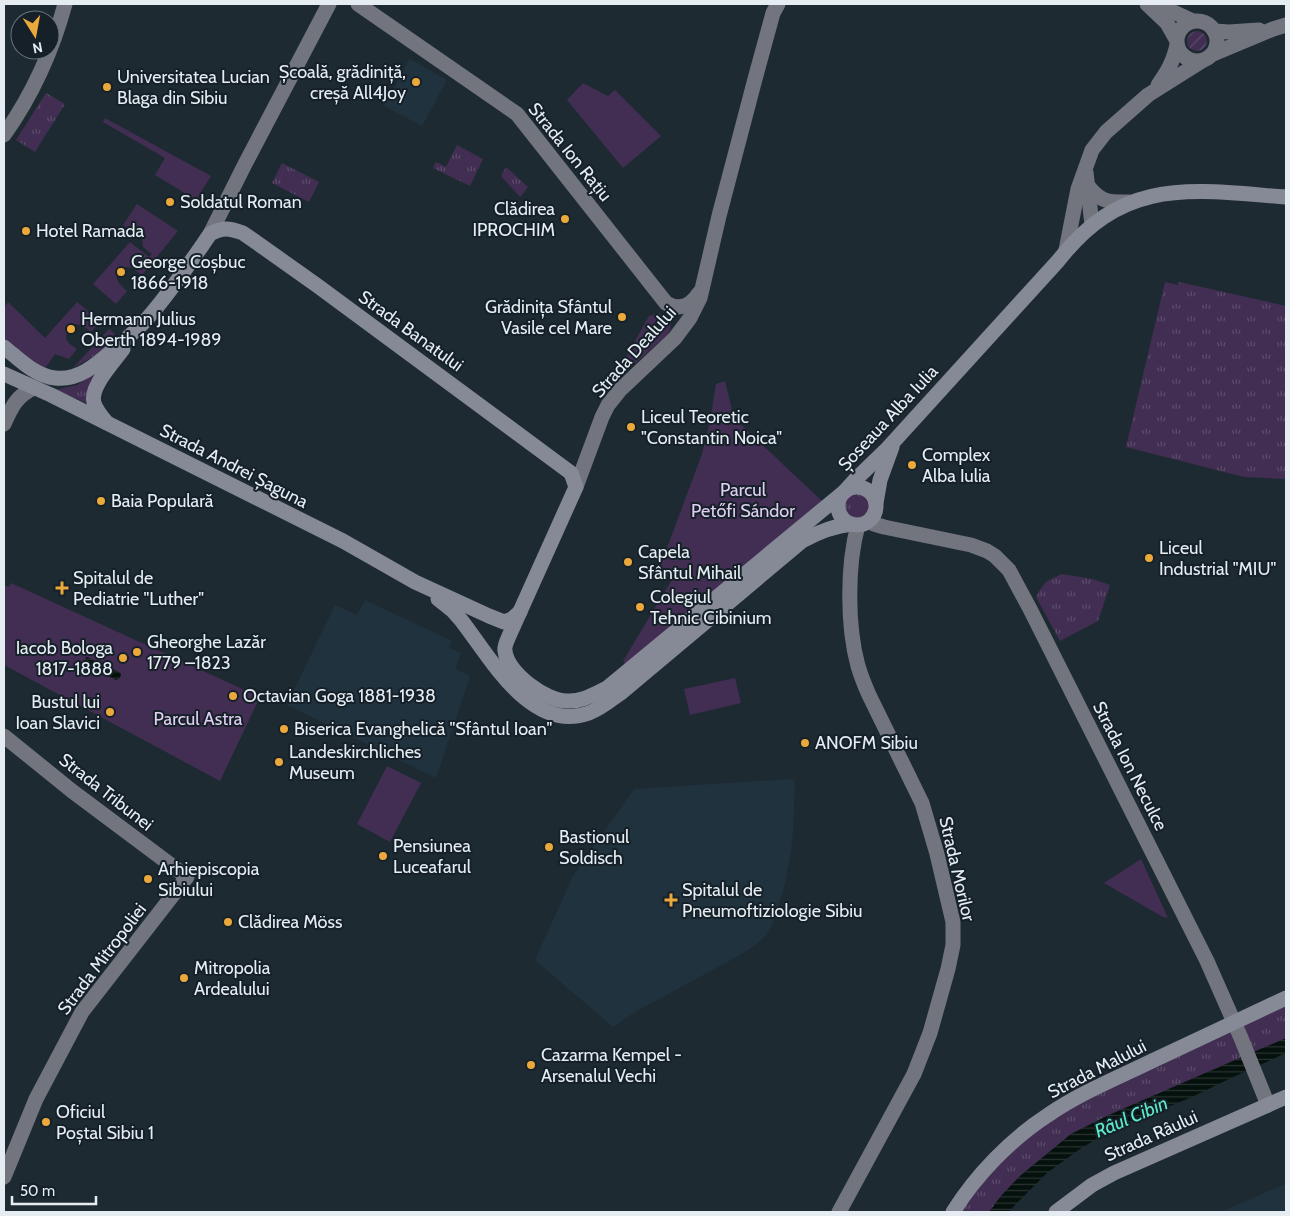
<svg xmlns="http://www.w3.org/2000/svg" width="1290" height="1216" viewBox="0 0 1290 1216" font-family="Cabin,sans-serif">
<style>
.built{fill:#21323f}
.grass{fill:url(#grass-tufts)}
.park{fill:#412e52}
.garden{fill:url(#garden-furrows)}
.water{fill:url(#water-rules)}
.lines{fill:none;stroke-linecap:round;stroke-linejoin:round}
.secondary{stroke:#72757e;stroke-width:15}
.primary{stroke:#868a96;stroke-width:15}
.poi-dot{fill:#eca93b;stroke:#152028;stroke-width:2}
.labels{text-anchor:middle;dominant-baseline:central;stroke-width:4;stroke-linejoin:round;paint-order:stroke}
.poi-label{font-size:18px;fill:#e5edf2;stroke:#152028;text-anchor:start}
.street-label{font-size:18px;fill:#e5edf2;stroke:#152028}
.park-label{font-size:18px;fill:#e0cef2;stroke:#152028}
.water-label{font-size:19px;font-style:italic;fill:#5debca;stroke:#152028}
</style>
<defs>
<pattern id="grass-tufts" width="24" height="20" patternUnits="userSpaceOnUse" patternTransform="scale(1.25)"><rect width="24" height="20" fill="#412e52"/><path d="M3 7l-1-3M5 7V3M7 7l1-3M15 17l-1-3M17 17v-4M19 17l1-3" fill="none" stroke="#5c4d6b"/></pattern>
<pattern id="garden-furrows" width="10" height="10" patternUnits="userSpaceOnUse" patternTransform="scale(1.25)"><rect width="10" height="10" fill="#412e52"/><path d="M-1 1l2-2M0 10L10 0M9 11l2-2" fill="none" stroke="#5c4d6b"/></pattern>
<pattern id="water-rules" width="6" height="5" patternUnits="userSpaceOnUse" patternTransform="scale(1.25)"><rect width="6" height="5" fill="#05110d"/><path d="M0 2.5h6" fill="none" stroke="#293431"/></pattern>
</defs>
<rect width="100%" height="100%" fill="#1e2a32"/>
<g class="built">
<polygon points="410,59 447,80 422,126 384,106"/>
<polygon points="365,600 452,641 449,648 461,653 455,669 470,676 436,778 287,705 335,605 357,615"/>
<polygon points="793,779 795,784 793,831 791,851 784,888 772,925 766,935 755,945 740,955 635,1012 613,1027 535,960 573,876 634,789"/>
<polygon points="1286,1184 1286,1212 1220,1212 1281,1186"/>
</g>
<g class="grass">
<polygon points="46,93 65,104 35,152 16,140"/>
<polygon points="457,145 483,159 470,186 433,168 436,162 446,167"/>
<polygon points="282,163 319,182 309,202 272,183"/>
<polygon points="506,167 528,187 520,197 501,176"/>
<polygon points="1165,282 1178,285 1179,282 1286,306 1286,479 1244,477 1126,447"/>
<path d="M109,329L117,336C105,351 89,359 73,368Z"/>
<polygon points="94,373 96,374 87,403 55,390 77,385"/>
<circle cx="857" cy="505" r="13"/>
<path d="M1062,574L1092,579L1110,585L1098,621L1060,641L1036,597C1043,583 1047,580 1062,574Z"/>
<polygon points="1286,999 1286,1038 1109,1115 1071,1134 1020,1176 1001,1196 989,1212 953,1212 1022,1133"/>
</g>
<g class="park">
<polygon points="583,83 608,96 615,90 661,136 623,168 567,100"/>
<polygon points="105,118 211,176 196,200 155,175 165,158 103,122"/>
<path d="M137,204L178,231L142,275L132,268L127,267C110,273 117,283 127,291L116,304L93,284L130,242L149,257L152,254L143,247L142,239L123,225Z"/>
<path d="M8,302L45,338L77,302L100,321L91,332C84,326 74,319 68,330C67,331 66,336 66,338C67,343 73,346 77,349L69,359L55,354L44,370L4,341V305L5,306Z"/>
<path d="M658,313C669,316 674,325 668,334L630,368L623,369L621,367L622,364L649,316Z"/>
<polygon points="725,381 734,418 823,502 627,668 623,661 673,578 658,572 702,454 710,421 716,384"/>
<polygon points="11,583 260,697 220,781 4,665 4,585 9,587"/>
<polygon points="735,678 741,703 690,715 684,689"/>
<polygon points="387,766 421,783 390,842 357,824"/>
<polygon points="1141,859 1168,918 1163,917 1104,883"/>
</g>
<circle class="garden" cx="1197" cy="41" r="10"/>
<g class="water">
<polygon points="87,657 119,672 121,674 120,678 116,680 85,665 84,663 84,660"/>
<polygon points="1286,1038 1286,1053 1227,1080 1192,1097 1146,1116 1118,1126 1080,1149 1047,1173 1015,1205 1009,1212 989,1212 1001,1196 1020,1176 1071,1134 1109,1115"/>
</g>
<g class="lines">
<g class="secondary">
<path d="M358,4L517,114L666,303C679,311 691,306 699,293"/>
<polyline points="1147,4 1167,23 1176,39"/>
<polyline points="1156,4 1193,21"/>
<circle cx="1197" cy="41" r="20"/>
<polyline points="1214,31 1229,32 1259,30"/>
<polyline points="1213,54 1273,29 1286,25"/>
<path d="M1158,85C1168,71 1173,62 1177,45"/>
<path d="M4,135C33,94 52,52 65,4"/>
<polyline points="1086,172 1092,225"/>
<path d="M1088,186C1102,203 1108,202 1130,202"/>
<polyline points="210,234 244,166 329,4"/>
<polyline points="1066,250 1078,189 1092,150 1106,132 1148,95 1202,61"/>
<path d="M4,424C11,408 17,395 34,388"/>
<polyline points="576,487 602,417 608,405 620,390 675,338 690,318 700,298 719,216 755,79 773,13 778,4"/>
<polyline points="869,521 874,524 884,527 971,545 987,551 995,556 1009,570 1030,609 1207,961 1241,1038 1268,1105"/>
<polyline points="4,736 72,791 187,877 82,1012 36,1099 4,1177"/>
<path d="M839,1212L914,1074L930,1033L948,969L953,945V922L937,854L922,803L869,695C865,686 861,676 858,666C847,626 847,565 858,525"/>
</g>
<g class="primary">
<path d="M4,347C19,359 35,376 55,378C78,381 96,365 112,351C124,341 136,331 146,320C170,293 190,263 210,234C223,227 229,228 243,233L318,286L571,473L576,487L509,636C507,641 504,646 505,651C507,673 546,701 567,701C582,702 594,694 607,688L844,492L854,481L886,450L1058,261C1124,176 1191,190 1286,197"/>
<polyline points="4,374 51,395 343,541 415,582 489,616 504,622 512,619 520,612"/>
<path d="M107,423C102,417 96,410 94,403C89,387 114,362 123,349"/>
<circle cx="857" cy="506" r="19"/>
<polyline points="876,503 880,480 892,447"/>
<path d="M438,599L453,611L461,620C490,657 531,734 589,713C602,708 612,699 622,692L802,541C818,532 833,526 852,524"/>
<path d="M953,1212C976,1175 1011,1139 1048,1115C1080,1093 1117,1078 1152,1061C1197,1040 1241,1019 1286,998"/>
<polyline points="1056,1212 1092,1185 1114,1173 1286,1097"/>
</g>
</g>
<g class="poi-dot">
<circle cx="416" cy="82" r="5"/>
<circle cx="107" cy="87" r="5"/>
<circle cx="170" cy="202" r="5"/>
<circle cx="565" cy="219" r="5"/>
<circle cx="26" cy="231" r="5"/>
<circle cx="121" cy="272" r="5"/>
<circle cx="622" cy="317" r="5"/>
<circle cx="71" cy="329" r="5"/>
<circle cx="631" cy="427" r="5"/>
<circle cx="912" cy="465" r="5"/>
<circle cx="101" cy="501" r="5"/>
<circle cx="1149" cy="558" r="5"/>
<circle cx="628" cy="562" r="5"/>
<path d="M59.5 580.5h5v5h5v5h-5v5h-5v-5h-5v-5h5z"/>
<circle cx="640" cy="607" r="5"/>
<circle cx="137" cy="652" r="5"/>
<circle cx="123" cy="658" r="5"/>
<circle cx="233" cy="696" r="5"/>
<circle cx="110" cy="712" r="5"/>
<circle cx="284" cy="729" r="5"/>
<circle cx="805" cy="743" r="5"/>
<circle cx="279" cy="762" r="5"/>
<circle cx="549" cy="847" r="5"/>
<circle cx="383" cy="856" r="5"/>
<circle cx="148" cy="879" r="5"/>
<path d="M668.5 892.5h5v5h5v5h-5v5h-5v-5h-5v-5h5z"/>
<circle cx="228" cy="922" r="5"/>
<circle cx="184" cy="978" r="5"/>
<circle cx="531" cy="1065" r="5"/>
<circle cx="46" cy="1122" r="5"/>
</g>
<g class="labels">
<g class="poi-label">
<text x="406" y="72" text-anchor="end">Școală, grădiniță,<tspan x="406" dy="21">creșă All4Joy</tspan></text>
<text x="117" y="77">Universitatea Lucian<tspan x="117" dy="21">Blaga din Sibiu</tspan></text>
<text x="180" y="202">Soldatul Roman</text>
<text x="555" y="209" text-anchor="end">Clădirea<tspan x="555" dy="21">IPROCHIM</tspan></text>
<text x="36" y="231">Hotel Ramada</text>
<text x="131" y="262">George Coșbuc<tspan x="131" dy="21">1866-1918</tspan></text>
<text x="612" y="307" text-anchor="end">Grădinița Sfântul<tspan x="612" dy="21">Vasile cel Mare</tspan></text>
<text x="81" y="319">Hermann Julius<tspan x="81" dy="21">Oberth 1894-1989</tspan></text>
<text x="641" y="417">Liceul Teoretic<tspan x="641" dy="21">"Constantin Noica"</tspan></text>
<text x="922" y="455">Complex<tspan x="922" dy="21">Alba Iulia</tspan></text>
<text x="111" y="501">Baia Populară</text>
<text x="1159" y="548">Liceul<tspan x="1159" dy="21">Industrial "MIU"</tspan></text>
<text x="638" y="552">Capela<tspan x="638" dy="21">Sfântul Mihail</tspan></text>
<text x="73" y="578">Spitalul de<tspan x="73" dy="21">Pediatrie "Luther"</tspan></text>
<text x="650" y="597">Colegiul<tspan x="650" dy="21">Tehnic Cibinium</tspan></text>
<text x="147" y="642">Gheorghe Lazăr<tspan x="147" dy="21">1779 –1823</tspan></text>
<text x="113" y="648" text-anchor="end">Iacob Bologa<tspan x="113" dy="21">1817-1888</tspan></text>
<text x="243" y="696">Octavian Goga 1881-1938</text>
<text x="100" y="702" text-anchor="end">Bustul lui<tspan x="100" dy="21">Ioan Slavici</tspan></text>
<text x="294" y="729">Biserica Evanghelică "Sfântul Ioan"</text>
<text x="815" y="743">ANOFM Sibiu</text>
<text x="289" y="752">Landeskirchliches<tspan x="289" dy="21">Museum</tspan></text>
<text x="559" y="837">Bastionul<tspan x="559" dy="21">Soldisch</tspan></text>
<text x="393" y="846">Pensiunea<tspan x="393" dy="21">Luceafarul</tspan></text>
<text x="158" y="869">Arhiepiscopia<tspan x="158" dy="21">Sibiului</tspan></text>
<text x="682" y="890">Spitalul de<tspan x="682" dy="21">Pneumoftiziologie Sibiu</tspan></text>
<text x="238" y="922">Clădirea Möss</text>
<text x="194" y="968">Mitropolia<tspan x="194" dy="21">Ardealului</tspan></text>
<text x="541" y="1055">Cazarma Kempel -<tspan x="541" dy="21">Arsenalul Vechi</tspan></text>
<text x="56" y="1112">Oficiul<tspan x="56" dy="21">Poștal Sibiu 1</tspan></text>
</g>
<g class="street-label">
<text transform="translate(570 152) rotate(51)">Strada Ion Rațiu</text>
<text transform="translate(411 331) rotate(36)">Strada Banatului</text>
<text transform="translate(634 352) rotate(-48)">Strada Dealului</text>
<text transform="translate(888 418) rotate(-47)">Șoseaua Alba Iulia</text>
<text transform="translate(234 466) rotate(27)">Strada Andrei Șaguna</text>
<text transform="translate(1130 766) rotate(63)">Strada Ion Neculce</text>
<text transform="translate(106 792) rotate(38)">Strada Tribunei</text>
<text transform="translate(957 869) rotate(77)">Strada Morilor</text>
<text transform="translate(102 959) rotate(-53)">Strada Mitropoliei</text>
<text transform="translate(1097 1069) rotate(-27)">Strada Malului</text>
<text transform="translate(1151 1136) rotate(-24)">Strada Râului</text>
</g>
<g class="park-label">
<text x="743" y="490">Parcul<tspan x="743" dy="21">Petőfi Sándor</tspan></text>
<text x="198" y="719">Parcul Astra</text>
</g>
<g class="water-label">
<text transform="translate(1131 1117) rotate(-23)">Râul Cibin</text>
</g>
</g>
<rect width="1290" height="1216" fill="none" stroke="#e5edf2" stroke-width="10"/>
<g transform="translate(35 35) rotate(169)"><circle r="24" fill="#152028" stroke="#687279"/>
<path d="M0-4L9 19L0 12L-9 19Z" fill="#eca93b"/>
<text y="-8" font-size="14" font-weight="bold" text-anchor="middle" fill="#e5edf2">N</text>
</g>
<path d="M12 1196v8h84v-8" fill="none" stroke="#e5edf2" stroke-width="2.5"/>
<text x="20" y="1196" font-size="15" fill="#e5edf2" stroke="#152028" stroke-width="4" paint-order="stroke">50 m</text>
</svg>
